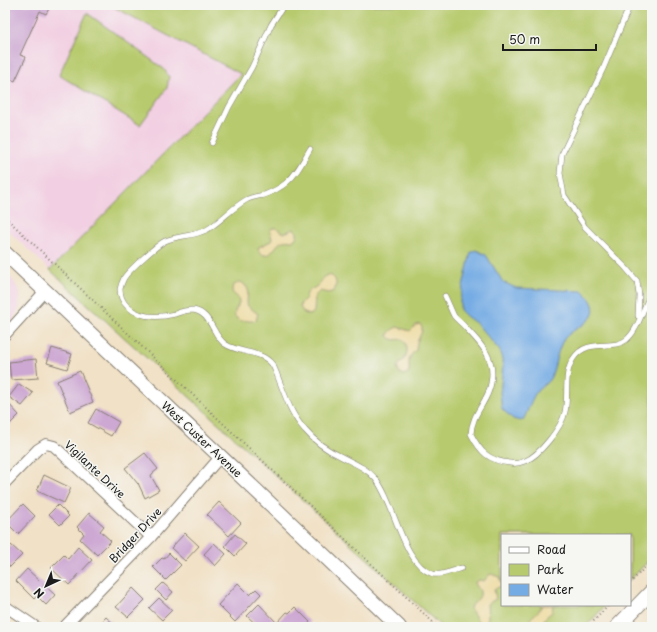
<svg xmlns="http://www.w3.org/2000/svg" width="657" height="632" viewBox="0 0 657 632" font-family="'Playpen Sans',sans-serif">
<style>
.built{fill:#f2cfe2}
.green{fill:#b7ca6d;stroke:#6a7344}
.sand{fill:#eeda9e;stroke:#857b5d}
.water{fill:#76ace4;stroke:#496480}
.building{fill:#cda8d3}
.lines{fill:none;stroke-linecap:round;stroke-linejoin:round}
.service-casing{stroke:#867e71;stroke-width:6}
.minor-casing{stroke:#867e71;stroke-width:12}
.secondary-casing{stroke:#867e71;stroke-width:16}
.path{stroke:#867e71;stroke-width:2;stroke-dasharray:1 3;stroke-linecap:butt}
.service{stroke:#fff;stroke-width:5}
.minor{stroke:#fff;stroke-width:10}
.secondary{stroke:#fff;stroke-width:14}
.labels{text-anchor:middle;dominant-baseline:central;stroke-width:3;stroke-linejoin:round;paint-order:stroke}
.street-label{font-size:11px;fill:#1c1c1c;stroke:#f6f6f2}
</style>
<rect width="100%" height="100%" fill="#f6f6f2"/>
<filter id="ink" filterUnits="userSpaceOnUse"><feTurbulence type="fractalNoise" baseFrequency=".025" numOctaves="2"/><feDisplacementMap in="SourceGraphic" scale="8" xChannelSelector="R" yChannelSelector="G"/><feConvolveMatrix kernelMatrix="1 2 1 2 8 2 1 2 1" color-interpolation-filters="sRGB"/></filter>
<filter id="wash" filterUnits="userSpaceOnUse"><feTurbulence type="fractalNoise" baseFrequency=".012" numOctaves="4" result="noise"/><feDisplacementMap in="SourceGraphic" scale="16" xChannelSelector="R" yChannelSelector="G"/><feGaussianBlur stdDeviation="0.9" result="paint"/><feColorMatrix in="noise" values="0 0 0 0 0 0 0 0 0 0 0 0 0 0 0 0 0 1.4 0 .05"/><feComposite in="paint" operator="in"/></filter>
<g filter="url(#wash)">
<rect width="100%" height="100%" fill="#f1e1c6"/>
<g class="built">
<polygon points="5,5 110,5 242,73 50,270 5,228"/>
<polygon points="5,272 13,280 20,293 19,308 13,320 5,328"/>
</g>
<g class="green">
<polygon points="110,5 652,5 652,557 630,580 630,535 502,535 502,605 606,605 585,627 442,627 50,270 241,74"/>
<polygon points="87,13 164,69 169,77 167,88 140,125 59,75"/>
</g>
<g class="sand">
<path d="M272,228H276L284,233L294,229L297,232V236L293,241C290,241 286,240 283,241C274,244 273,259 261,254L258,249L259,247L271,241L272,239L270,231Z"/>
<path d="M328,275L332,276C337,280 337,285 334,291L328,293L320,291L315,296L314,312L310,315L304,313L300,307L301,303L306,298C306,289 314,290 319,284C322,279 322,277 328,275Z"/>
<path d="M239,282L243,283L248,289L247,303L248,306L258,314L256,320C250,323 247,319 241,321L235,317C233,310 239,307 239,301C238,293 229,296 233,286Z"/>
<path d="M420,324L422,327V331L417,342L416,350L411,355L409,360V372L404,375L400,373L397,368C398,363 403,362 405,358C408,352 408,343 402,339C396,340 393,341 388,336C389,331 393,329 397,327L410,331L416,325Z"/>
<path d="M491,574L499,577L502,585L494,590L496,599L487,604L488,618L486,622L480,624L470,608C472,602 482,600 480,591C478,588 476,586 475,582L480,580L484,581L488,576Z"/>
<path d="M542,605H553L552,612L545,618L541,627H531L529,621C533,614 538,614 542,605Z"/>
</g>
<path class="water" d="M476,250L486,255L503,282L516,288L582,291C589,297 596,304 593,314C591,323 572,329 564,339C557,350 556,365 551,377C548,383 543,385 538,390C531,398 529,410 523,420L520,421L513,419L502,409L500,393L503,365L500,351L477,324L466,316L460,310V299L471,252Z"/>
<g id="blocks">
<g class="building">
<polygon points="5,5 51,5 46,14 40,11 20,55 26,57 15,81 5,77"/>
<polygon points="52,348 72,354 67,369 47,363"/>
<polygon points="36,359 38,378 11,380 9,362"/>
<polygon points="80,371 93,402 70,412 57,381"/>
<polygon points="19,384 33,393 22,406 9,397"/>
<polygon points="7,402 19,415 5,429 5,403"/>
<polygon points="96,409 119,422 111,436 88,423"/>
<polygon points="145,453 158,469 152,474 151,476 159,490 145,498 138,483 138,484 125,468"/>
<polygon points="44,475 71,488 64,503 37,491"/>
<polygon points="219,502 241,523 229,536 207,515"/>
<polygon points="23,504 35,516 18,534 6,522"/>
<polygon points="58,505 69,516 60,525 49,514"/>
<polygon points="89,513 104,526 100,531 111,541 97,555 80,539 84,534 77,527"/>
<polygon points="185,533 199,546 185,561 171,548"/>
<polygon points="235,534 246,544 235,556 225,546"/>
<polygon points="214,543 226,554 215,566 204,554"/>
<polygon points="11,545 22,555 10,567 5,561 5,551"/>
<polygon points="78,547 92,560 69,585 51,568 64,555 68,559"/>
<polygon points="169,553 181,565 166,580 153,567 162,558 164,559"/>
<polygon points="27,569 55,595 46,605 37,596 34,599 16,581"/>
<polygon points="163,583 173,592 166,600 156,590"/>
<polygon points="238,583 250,595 256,589 261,594 235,622 218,605"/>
<polygon points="133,588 145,600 128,617 116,607"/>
<polygon points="159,598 172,610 162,620 149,608"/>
<polygon points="259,604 277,623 287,612 289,613 295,607 310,622 306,627 290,627 285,622 280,627 259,627 247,616"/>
<polygon points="106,617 117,627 97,627"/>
</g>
</g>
</g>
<g filter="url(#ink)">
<use href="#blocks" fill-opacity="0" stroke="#867e71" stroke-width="1"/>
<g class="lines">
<g class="service-casing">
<g id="service">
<polyline points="630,5 603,69 562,154 560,173 564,195 585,227 625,267 637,281 639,295 638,316"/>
<polyline points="212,143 229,107 252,67 271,25 284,5"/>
<path d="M310,149C303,161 297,174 286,183C280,188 272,192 264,195C258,196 251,197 246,200C232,208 221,221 208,229C194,237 178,235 165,241C157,245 128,271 124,278C122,282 121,285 120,289C120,295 122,301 127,306C140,319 158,318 175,314C180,312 187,310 193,310C212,313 212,335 225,344C240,354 261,350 272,364C276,370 278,378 281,385C287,401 293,417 305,430C315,442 327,450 340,456C353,463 365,467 375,478C395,502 402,564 433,574C441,576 454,570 462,568"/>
<path d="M445,296C448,302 451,310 454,316C457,320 462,323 465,327C481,344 496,358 491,383C488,403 472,412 471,434C480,452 489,461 510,463C515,464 520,463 525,461C539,456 562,427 565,412C569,395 563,375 573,359C587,337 612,351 626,340C639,330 643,306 652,292"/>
</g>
</g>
<g class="minor-casing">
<g id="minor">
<polyline points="5,335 45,291"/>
<polyline points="5,483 38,449 46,444 54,446 151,537"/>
<polyline points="5,606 36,627"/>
<polyline points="64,627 151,537 221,456"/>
</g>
</g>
<g class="secondary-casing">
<g id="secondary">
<polyline points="5,253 262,496 399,627"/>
<polyline points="617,627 652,591"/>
</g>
</g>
<g class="path">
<polyline points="5,217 438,627"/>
<polyline points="630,583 652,560"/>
<polyline points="588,627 609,605"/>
<polyline points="646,627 652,620"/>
</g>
<use href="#service" class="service"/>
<use href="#minor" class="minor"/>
<use href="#secondary" class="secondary"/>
</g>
</g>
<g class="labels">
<g class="street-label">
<text transform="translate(202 439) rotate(43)">West Custer Avenue</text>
<text transform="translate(95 469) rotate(43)">Vigilante Drive</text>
<text transform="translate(135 535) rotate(-47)">Bridger Drive</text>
</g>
</g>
<rect width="657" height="632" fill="none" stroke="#f6f6f2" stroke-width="20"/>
<rect x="501" y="534" width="130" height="72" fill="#f6f6f2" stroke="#9f9f9c"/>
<rect x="509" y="547" width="20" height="6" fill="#ffffff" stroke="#9f9f9c"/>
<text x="537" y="554" font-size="12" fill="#1c1c1c">Road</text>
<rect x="509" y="564" width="20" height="12" fill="#b7ca6d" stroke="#9f9f9c"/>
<text x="537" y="574" font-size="12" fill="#1c1c1c">Park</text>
<rect x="509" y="584" width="20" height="12" fill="#76ace4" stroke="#9f9f9c"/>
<text x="537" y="594" font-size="12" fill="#1c1c1c">Water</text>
<g transform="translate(46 586) rotate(224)" stroke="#f6f6f2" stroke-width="3" paint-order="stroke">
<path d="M0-3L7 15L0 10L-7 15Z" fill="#1c1c1c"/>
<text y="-6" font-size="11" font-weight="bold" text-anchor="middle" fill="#1c1c1c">N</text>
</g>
<path d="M503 44v6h93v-6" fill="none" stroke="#1c1c1c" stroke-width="2"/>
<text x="509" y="44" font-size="12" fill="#1c1c1c" stroke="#f6f6f2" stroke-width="3" paint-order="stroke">50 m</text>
</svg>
